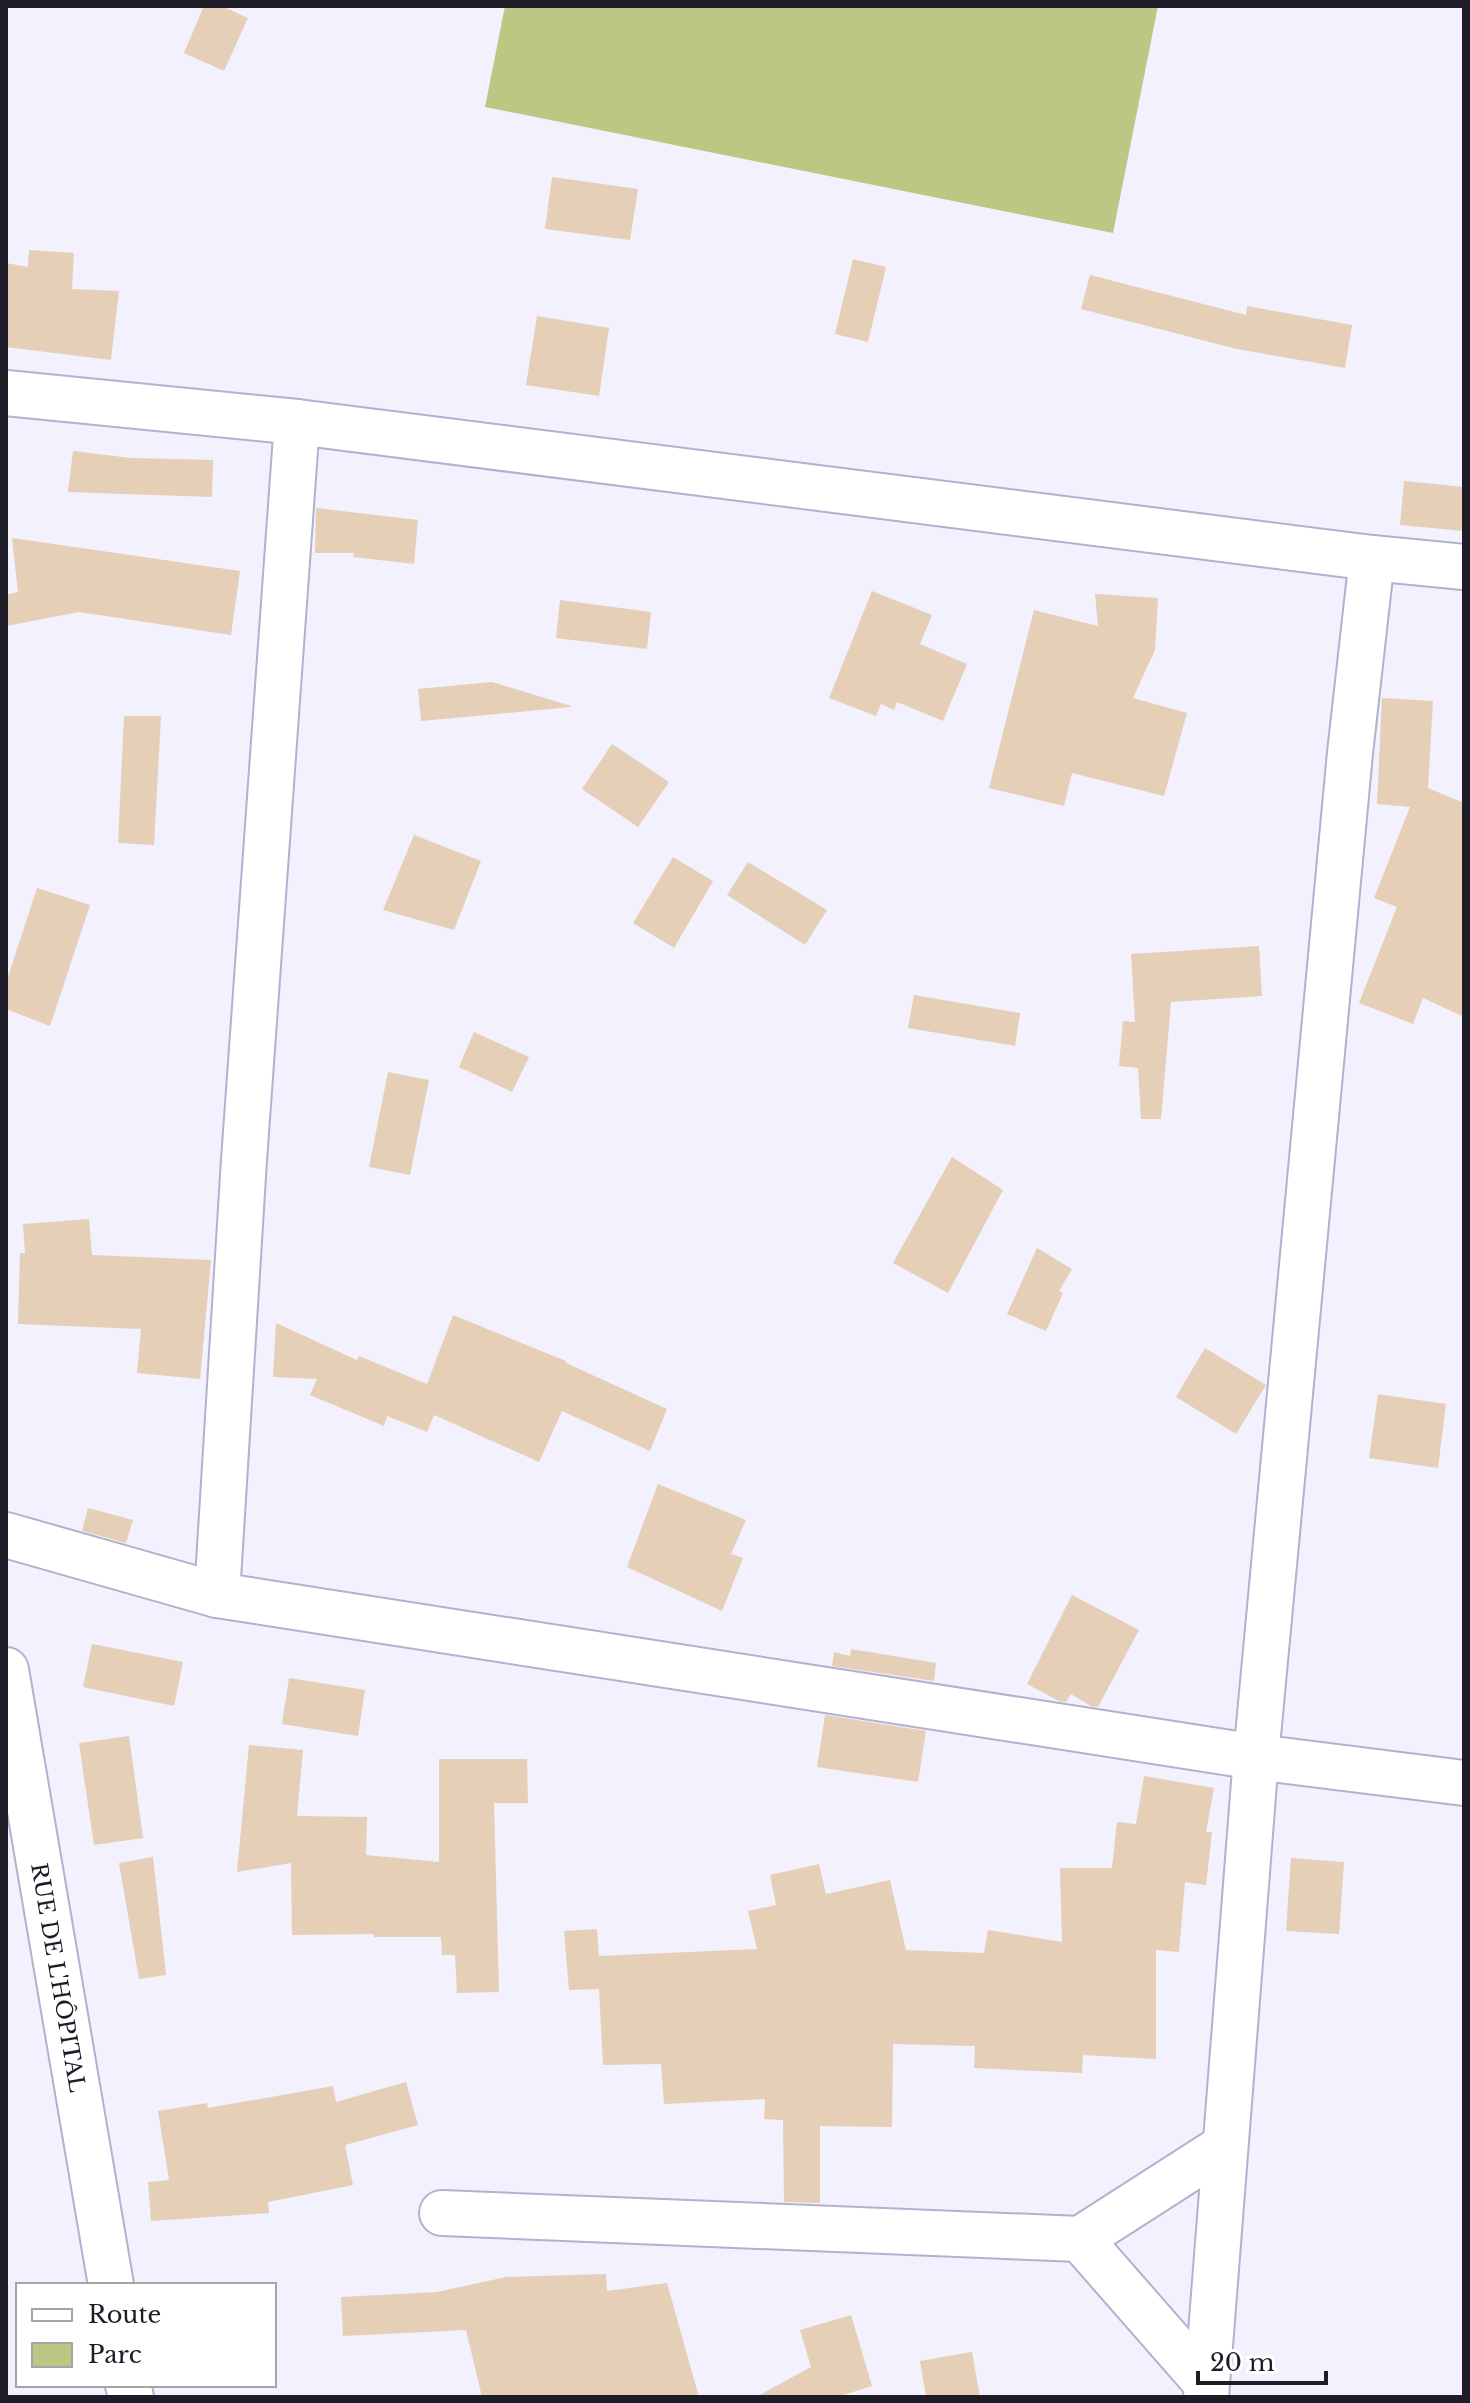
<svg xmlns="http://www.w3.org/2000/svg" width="1470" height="2403" viewBox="0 0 1470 2403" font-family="'Libre Baskerville',serif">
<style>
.green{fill:#bcc783}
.building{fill:#e5cfb6}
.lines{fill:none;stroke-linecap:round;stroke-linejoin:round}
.minor-casing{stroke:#b4b0cd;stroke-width:48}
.minor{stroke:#fff;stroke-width:44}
.labels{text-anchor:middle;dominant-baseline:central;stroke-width:7;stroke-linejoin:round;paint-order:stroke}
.street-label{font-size:22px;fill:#1e1c27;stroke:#fff}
</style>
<rect width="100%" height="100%" fill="#f2f1fd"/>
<polygon class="green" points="505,6 1158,6 1113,233 485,107"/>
<g class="building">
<polygon points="204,6 222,6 248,18 224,71 184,53"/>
<polygon points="552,177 638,189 630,240 545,229"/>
<polygon points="29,250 74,253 72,289 119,291 111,360 6,347 6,263 28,267"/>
<polygon points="853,259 886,267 868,342 835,334"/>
<polygon points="1090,275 1246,315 1247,306 1352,325 1345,368 1237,349 1081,309"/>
<polygon points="537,316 609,328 599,396 526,385"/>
<polygon points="73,451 131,458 213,460 212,497 68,492"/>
<polygon points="1404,481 1464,487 1464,531 1400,525"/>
<polygon points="316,508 418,520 414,564 353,557 354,553 315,553"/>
<polygon points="12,538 240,571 231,635 79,612 6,626 6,595 18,592"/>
<polygon points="872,591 932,615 920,644 967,664 943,721 897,702 894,710 881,704 876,716 829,698"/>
<polygon points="1095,594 1158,598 1155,650 1133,698 1187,713 1164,796 1072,773 1064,806 989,788 1034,610 1098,626"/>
<polygon points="560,600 651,612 647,649 556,638"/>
<polygon points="492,682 571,706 571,707 421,721 418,689"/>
<polygon points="1382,698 1433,701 1428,788 1464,803 1464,1017 1423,998 1413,1024 1359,1003 1397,907 1374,898 1410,807 1377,804"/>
<polygon points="124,716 161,716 154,845 118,843"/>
<polygon points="612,744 669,782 638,827 582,789"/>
<polygon points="414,835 481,861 454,930 383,910"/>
<polygon points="673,857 713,881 674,948 633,923"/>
<polygon points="748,862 827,910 805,945 727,895"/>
<polygon points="37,888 90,905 50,1026 6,1009 6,983"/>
<polygon points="1259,946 1262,996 1171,1002 1161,1119 1141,1119 1138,1068 1119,1066 1123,1021 1135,1022 1131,954"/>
<polygon points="914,995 1020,1013 1015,1046 908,1028"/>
<polygon points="474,1032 529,1057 512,1092 459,1067"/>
<polygon points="388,1072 429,1080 410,1175 369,1167"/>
<polygon points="952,1157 1003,1190 948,1293 893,1263"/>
<polygon points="89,1219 92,1255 211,1260 200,1379 137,1373 141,1329 18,1324 20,1253 25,1253 23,1224"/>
<polygon points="1037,1248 1072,1269 1059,1291 1063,1293 1046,1331 1007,1314"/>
<polygon points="453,1315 566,1361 566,1363 667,1409 650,1451 562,1411 539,1462 434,1415 427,1432 387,1416 384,1426 310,1395 317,1379 273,1377 276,1323 357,1360 359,1356 427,1384"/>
<polygon points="1205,1348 1266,1385 1236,1434 1176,1397"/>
<polygon points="1378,1394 1446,1404 1438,1468 1369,1458"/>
<polygon points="658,1484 746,1520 731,1554 743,1558 722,1611 627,1567"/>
<polygon points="88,1508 133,1520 126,1543 82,1531"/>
<polygon points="1072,1595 1139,1630 1098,1707 1091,1706 1071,1694 1066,1702 1059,1701 1027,1684"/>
<polygon points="92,1644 183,1662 174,1706 83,1687"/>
<polygon points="851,1649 936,1663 934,1681 832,1666 834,1652 850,1656"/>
<polygon points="289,1678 365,1690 358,1736 282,1724"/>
<polygon points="825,1715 926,1731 918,1782 817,1767"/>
<polygon points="129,1736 143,1838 94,1845 79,1743"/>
<polygon points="249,1745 303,1750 297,1816 367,1817 366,1855 439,1862 439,1759 527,1759 528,1803 494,1803 499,1992 457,1993 455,1955 442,1955 441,1937 374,1937 374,1934 292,1935 291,1863 237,1872"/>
<polygon points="1144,1776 1214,1788 1206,1832 1212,1832 1206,1885 1185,1882 1179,1952 1156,1950 1156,2059 1083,2055 1082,2073 974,2068 975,2046 893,2044 892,2127 820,2126 820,2203 784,2202 783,2120 764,2119 765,2099 664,2104 661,2064 603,2065 599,1989 569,1990 564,1931 597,1929 599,1956 757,1949 748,1911 776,1905 770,1875 819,1864 826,1894 890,1880 906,1950 984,1953 988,1930 1062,1942 1060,1868 1112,1868 1117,1822 1136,1824"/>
<polygon points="153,1857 166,1975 139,1979 119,1863"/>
<polygon points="1291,1858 1344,1862 1339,1934 1286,1931"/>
<polygon points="406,2082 418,2125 345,2145 353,2185 268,2202 269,2213 151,2221 148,2182 169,2180 158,2111 207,2103 208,2108 333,2086 336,2102"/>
<polygon points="606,2274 607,2291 667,2283 699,2397 482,2397 466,2330 343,2336 341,2297 437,2292 506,2277"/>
<polygon points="851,2315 872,2386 837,2397 756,2397 811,2367 800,2330"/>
<polygon points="972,2352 980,2397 926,2397 920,2361"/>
</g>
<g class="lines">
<g class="minor-casing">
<g id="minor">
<polyline points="6,393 297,422 1372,558 1464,567"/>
<polyline points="6,1535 217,1595 1256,1757 1464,1783"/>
<polyline points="217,1595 244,1160 297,422"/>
<path id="s1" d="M6,1670L111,2285"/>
<polyline points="442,2213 1080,2239 1225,2146"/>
<polyline points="1080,2239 1206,2383"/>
<polyline points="128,2385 131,2397"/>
<polyline points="1206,2397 1256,1757 1350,753 1372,558"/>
</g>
</g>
<use href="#minor" class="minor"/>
</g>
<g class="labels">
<g class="street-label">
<text stroke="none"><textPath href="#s1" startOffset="312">RUE DE L'HÔPITAL</textPath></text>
</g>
</g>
<rect width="1470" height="2403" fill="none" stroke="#1e1c27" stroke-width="16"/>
<rect x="16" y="2283" width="260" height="104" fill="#ffffff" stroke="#a5a4a9" stroke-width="2"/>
<rect x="32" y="2309" width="40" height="12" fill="#ffffff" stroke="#a5a4a9" stroke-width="2"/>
<text x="88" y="2323" font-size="24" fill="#1e1c27">Route</text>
<rect x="32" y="2343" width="40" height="24" fill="#bcc783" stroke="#a5a4a9" stroke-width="2"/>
<text x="88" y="2363" font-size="24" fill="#1e1c27">Parc</text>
<path d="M1198 2371v12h128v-12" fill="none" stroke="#1e1c27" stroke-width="4"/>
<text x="1210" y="2371" font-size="24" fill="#1e1c27" stroke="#ffffff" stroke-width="6" paint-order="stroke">20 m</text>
</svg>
